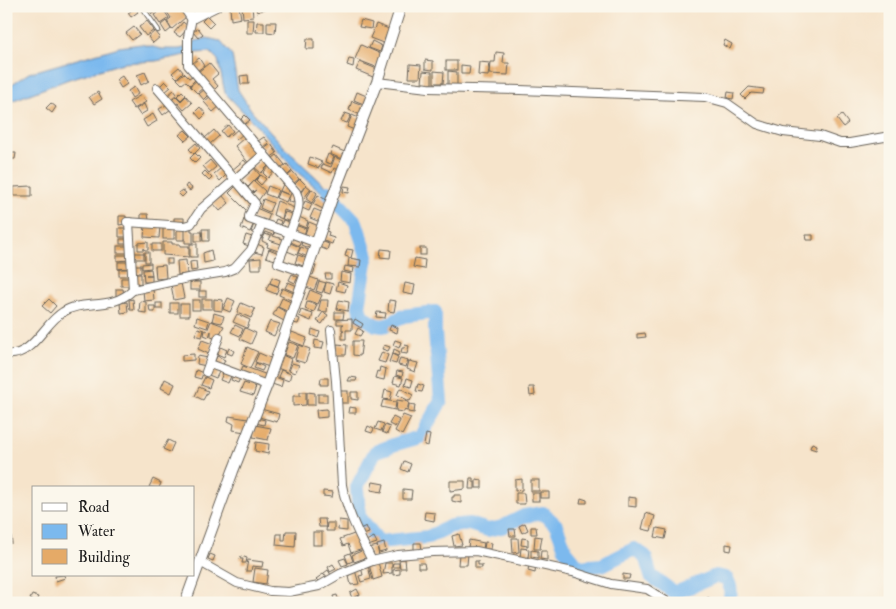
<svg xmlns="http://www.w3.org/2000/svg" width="896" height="609" viewBox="0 0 896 609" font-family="'IM FELL Double Pica',serif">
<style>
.water{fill:#7bb9ee;stroke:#4c6a85}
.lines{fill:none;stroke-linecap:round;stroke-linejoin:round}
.river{stroke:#7bb9ee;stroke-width:14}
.building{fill:#e5aa67}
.service-casing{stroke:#686259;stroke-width:6}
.minor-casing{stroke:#686259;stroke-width:10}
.tertiary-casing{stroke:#686259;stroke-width:12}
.service{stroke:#fff;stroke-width:4}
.minor{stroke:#fff;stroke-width:8}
.tertiary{stroke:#fff;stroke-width:10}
</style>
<rect width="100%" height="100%" fill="#fbf7ec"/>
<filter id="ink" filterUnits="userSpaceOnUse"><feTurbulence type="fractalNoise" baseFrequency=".02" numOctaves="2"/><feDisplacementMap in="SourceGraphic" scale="10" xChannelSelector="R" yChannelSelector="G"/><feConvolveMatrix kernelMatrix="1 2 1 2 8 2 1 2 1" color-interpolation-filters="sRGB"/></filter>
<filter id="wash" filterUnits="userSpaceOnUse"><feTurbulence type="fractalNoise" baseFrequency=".0096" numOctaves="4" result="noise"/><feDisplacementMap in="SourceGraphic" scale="20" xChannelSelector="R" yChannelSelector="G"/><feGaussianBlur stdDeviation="1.12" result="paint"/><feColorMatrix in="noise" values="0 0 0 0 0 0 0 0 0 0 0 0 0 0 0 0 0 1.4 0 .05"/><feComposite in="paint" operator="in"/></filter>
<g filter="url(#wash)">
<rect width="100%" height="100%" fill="#f6e4cb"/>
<polygon class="water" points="207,38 220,41 232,55 238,90 252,111 287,150 320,181 343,200 340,207 297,172 254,123 225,93 218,60 210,52 196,53 156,61 123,63 69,79 6,103 6,88 29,73 119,47 141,44 161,49 179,49 193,46 195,41"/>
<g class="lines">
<path class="river" d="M328,192L356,222L367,256L359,307L362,316L376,325L383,326L390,324L403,316L435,312V333L441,401L420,437L396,444L375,452L357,487L359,516L379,542L428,537L451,526L469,524L488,530L502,527L524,516L543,513L556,525L566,551L579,567L602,565L634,549L645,556L651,576L675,593L716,576L726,578C732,586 731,593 729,603"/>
</g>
<g id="blocks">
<g class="building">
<polygon points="147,6 163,6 152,14"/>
<polygon points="168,6 181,6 186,17 172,29 167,21 171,18 165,9"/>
<polygon points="190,6 200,6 203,10 196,15"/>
<polygon points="239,6 241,18 231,20 230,7"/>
<polygon points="242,6 252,6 253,17 243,18"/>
<polygon points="255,6 266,6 267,8 257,12"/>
<polygon points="135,8 138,12 131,17 128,13"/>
<polygon points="163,9 169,18 160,24 154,15"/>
<polygon points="207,16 214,23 209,28 202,21"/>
<polygon points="247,20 254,20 253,33 247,33"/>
<polygon points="361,20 372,23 371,29 359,27"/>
<polygon points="147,21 154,30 146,36 139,27"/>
<polygon points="166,21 171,29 166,33 161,25"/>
<polygon points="183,22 189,27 180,37 174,33"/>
<polygon points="257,22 264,22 264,32 256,32"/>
<polygon points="267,22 276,22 275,33 267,32"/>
<polygon points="376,24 389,29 383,43 370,38"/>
<polygon points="134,27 140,34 132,40 126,33"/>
<polygon points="198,28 203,34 198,38 193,32"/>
<polygon points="155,31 160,37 153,43 148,37"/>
<polygon points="307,39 314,39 314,49 306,49"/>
<polygon points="725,40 732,44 730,49 723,45"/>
<polygon points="372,41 382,46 380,52 369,48"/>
<polygon points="361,45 381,54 376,67 355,59"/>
<polygon points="496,52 504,53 503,63 509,63 508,75 490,74 491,62 495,62"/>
<polygon points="199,58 204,66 197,71 192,64"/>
<polygon points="349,59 354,60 353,67 347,65"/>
<polygon points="425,60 433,61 433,70 425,69"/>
<rect x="446" y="61" width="11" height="9"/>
<polygon points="360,62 377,69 373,77 356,70"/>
<polygon points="479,62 490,63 488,76 478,75"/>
<polygon points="209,63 218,74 212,79 218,86 214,90 198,72"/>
<polygon points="410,64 421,65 420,78 409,78"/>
<polygon points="461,65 470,66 469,74 461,74"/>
<polygon points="179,67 183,72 177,78 172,73"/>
<polygon points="423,71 432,72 432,84 422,84"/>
<polygon points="434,71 444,72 443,83 434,83"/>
<polygon points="448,71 457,72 457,86 448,86"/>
<polygon points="145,72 149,81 141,85 137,75"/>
<polygon points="184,73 189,78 192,76 195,80 190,85 186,81 182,84 177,79"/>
<polygon points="248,75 249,84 241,84 240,76"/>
<polygon points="122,76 127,84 121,88 116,80"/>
<polygon points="197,80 204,87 197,93 190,86"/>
<polygon points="165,81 171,87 165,92 160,86"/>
<polygon points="134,87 138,94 132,98 128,91"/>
<polygon points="749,87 764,89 763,94 751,93 745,99 741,95"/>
<polygon points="205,89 210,94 204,100 199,94"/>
<polygon points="174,90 177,94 171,99 168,95"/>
<polygon points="182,91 186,95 181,100 177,96"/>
<polygon points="98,92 102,99 94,104 89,97"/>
<polygon points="357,92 369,97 366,105 354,100"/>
<polygon points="728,92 734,93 733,99 727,98"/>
<polygon points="141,95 146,102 134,109 129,102"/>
<polygon points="212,95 221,105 213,112 204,102"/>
<polygon points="176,96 181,101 186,96 192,103 184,110 178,103 176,104 172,100"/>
<polygon points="352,101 366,106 363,116 349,110"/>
<polygon points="51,103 56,107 52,113 46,108"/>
<polygon points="144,104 147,111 140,115 136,109"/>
<polygon points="168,104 171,109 163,115 159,109"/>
<polygon points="200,107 206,114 201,119 195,112"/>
<polygon points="345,113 351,115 347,123 341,121"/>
<polygon points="153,114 157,121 147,127 143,120"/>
<polygon points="245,115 250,120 245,124 241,119"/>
<polygon points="352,115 361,119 357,131 347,127"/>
<polygon points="842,115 848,123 843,127 837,119"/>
<polygon points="228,125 233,131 226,137 221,131"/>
<polygon points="239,128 244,133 236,140 231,135"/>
<polygon points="185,130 191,136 185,141 179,135"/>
<polygon points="214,130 219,136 210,144 205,138"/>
<polygon points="245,137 262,154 250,165 235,146"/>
<polygon points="264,137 269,143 263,148 258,141"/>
<polygon points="196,143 200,148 194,154 189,149"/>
<polygon points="271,144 277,153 270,158 264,149"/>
<polygon points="333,147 347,153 344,160 330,154"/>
<polygon points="9,153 16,153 15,159 9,159"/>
<polygon points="195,153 200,158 195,163 190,158"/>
<polygon points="328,154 334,157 331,164 325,162"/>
<polygon points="277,155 285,165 280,168 273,158"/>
<polygon points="264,157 271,163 261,173 254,167"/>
<polygon points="310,157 322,162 319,168 308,164"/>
<polygon points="335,157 345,162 342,171 334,168 332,173 321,168 323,164 331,167"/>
<polygon points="210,160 216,167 209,173 203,166"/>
<polygon points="244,160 249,166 237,177 231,171"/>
<polygon points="287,164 292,171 286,177 280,170"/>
<polygon points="270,165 275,170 268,178 263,173"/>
<polygon points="253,167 260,175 248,187 241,180"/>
<polygon points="221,168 227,174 220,181 214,174"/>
<polygon points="205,171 212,178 209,181 202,174"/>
<polygon points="293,172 299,179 293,184 287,176"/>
<polygon points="261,175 266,179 261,185 256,180"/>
<polygon points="300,179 306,185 301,191 294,185"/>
<polygon points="254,181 265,191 258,201 251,195 256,190 251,193 247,189"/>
<polygon points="187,184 192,188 190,191 185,187"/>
<polygon points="283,184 290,187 287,194 280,191"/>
<polygon points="237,185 244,192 241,194 252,206 247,211 229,193"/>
<polygon points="306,185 311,189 304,198 300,194"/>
<polygon points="32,186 32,196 14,196 14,187"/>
<polygon points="268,186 278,190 275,198 265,194"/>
<polygon points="344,186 350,187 349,193 343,192"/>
<polygon points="312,189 317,193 312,203 306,199"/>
<polygon points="182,190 186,193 182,197 178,193"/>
<polygon points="279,191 289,195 286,202 276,198"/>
<polygon points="291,193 296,195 293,203 288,201"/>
<polygon points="222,195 229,203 220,211 213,203"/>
<polygon points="318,195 328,201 323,209 313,204"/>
<polygon points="263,199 273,203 269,212 260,208"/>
<polygon points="277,201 297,209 295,214 284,210 282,219 273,215"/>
<polygon points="305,201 312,204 309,211 302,208"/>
<polygon points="256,208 270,214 266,224 252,219"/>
<polygon points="314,209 324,213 320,222 310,218"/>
<polygon points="285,212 295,215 292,222 282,219"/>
<polygon points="141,214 148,214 149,220 141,220"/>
<polygon points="119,216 126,216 126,224 119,225"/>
<polygon points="299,217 308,221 306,228 296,224"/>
<polygon points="174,218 184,218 184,222 174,223"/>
<polygon points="244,219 254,223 250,232 241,228"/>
<polygon points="276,219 281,221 279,227 273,226"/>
<polygon points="283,220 291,223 288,230 280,227"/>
<polygon points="309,222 321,227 316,242 304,237"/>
<polygon points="254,224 260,226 257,235 251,232"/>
<polygon points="295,225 306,229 303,238 292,233"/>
<polygon points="145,226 160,226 159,238 144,237"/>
<polygon points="262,226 275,229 273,235 265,232 262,239 258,237"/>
<rect x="163" y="227" width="11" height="12"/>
<polygon points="185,227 191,227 191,231 193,231 193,243 185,243"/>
<polygon points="119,228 125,228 126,237 119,237"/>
<rect x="177" y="228" width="7" height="12"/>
<polygon points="202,229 209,229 209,241 203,241"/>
<polygon points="276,229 288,234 286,240 273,236"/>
<polygon points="324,230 329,232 328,236 334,238 332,244 321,240"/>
<rect x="195" y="232" width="7" height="9"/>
<polygon points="265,234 271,236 269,240 284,245 281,252 267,247 268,244 262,241"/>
<polygon points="246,235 255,238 252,247 243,244"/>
<polygon points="293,235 302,238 299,246 291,242"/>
<polygon points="806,235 813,235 813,240 807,240"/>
<rect x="120" y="239" width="8" height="5"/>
<polygon points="303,239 314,243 311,249 301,245"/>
<polygon points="321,241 329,244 327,250 319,247"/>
<polygon points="148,242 148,250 145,250 144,248 144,250 138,250 138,243"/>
<polygon points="163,242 172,242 172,244 180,244 180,246 189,246 189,257 163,255"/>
<polygon points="290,243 300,247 297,255 287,251"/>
<rect x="152" y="244" width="9" height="7"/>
<rect x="190" y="244" width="7" height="13"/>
<polygon points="257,244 264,247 262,254 254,252"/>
<rect x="117" y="246" width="11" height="7"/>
<polygon points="301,247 311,251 308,257 298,253"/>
<rect x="420" y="248" width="6" height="7"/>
<polygon points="269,249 281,254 278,261 266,257"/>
<polygon points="347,249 353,250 351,258 345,256"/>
<polygon points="381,249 391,250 390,258 380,257"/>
<polygon points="211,250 213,261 204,263 203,253"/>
<rect x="145" y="252" width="4" height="10"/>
<rect x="133" y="253" width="11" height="6"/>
<polygon points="117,255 128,255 129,260 117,261"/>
<polygon points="298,255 309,259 306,267 295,263"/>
<polygon points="261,258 261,269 251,269 250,259"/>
<polygon points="349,258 361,260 360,267 348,266"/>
<polygon points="415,258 425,260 424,269 413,267"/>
<rect x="167" y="259" width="5" height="5"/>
<polygon points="186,260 187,274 178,275 177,261"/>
<polygon points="196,261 197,270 191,271 190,262"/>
<polygon points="118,262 129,262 129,268 118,269"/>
<polygon points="151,263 151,268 142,269 142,264"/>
<polygon points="134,265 141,265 141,273 133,273"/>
<polygon points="165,265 166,278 156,279 155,266"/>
<polygon points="313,265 316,266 313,275 309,274"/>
<polygon points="345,266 354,268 353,273 344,271"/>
<rect x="119" y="269" width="9" height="7"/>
<polygon points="151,269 152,275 146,275 152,275 152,282 144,282 143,270"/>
<polygon points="341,272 351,274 350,283 340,281"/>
<polygon points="135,274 141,274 141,284 134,283"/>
<polygon points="292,274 298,277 295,283 289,280"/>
<polygon points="325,274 331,274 331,279 326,279"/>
<polygon points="307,276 318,280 314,290 304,286"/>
<polygon points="272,277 280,280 278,286 270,283"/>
<polygon points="121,278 129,278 130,286 121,286"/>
<polygon points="319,281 326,283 322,293 316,291"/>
<rect x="190" y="282" width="10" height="8"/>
<polygon points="288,282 302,288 299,294 285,288"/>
<polygon points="326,282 333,284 330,294 324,292"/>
<polygon points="338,282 347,285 345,292 336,290"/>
<polygon points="181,283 184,298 174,300 171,285"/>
<polygon points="269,283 279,287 276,294 266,290"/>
<polygon points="405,283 415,285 413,295 403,293"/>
<polygon points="282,288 298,295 295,302 279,295"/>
<polygon points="116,289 123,289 124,296 116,296"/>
<polygon points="153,289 154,300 144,301 143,290"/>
<polygon points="310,290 322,295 318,304 306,300"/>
<rect x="199" y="291" width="7" height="6"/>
<polygon points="228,298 235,301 230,312 223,309"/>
<polygon points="282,298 293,303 289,312 278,307"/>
<polygon points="49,299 56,306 50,313 42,306"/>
<polygon points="133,299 134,310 130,310 129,300"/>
<rect x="202" y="299" width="10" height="10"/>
<polygon points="214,299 223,300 222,311 214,310"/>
<rect x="192" y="300" width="8" height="10"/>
<polygon points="321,300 328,300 327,312 318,311"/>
<polygon points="339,300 349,302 348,311 337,309"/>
<polygon points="389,300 396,301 394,312 388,311"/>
<polygon points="140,301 146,302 146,313 139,312"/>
<polygon points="127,302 128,312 121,313 120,303"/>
<polygon points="307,302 317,305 314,312 305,309"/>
<rect x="156" y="303" width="6" height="6"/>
<rect x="170" y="303" width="8" height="10"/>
<polygon points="241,303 255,309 251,318 237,312"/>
<rect x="180" y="304" width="9" height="12"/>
<polygon points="149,306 155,306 155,312 150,312"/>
<polygon points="277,307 288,313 284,321 273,315"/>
<polygon points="301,310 313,314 311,321 299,316"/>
<polygon points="323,312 328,315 322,324 317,321"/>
<polygon points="335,312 344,312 343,319 335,319"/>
<polygon points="377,312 386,313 385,318 376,317"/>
<polygon points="214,313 224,316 222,323 212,321"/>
<polygon points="237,314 250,320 247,328 233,322"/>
<polygon points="197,317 209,321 207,328 195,324"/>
<polygon points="295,317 300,319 298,324 293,323"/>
<polygon points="352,319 352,330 346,330 346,339 342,339 342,331 344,330 342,330 342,325 344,324 337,324 337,320"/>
<polygon points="355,319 363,324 361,328 353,323"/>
<polygon points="211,321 224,326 217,339 211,337 211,331 209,337 204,335 205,330 207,331"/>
<polygon points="270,321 280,324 274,336 265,332"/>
<polygon points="235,325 243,329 240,336 231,332"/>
<polygon points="391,325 398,328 397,333 389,330"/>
<polygon points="198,328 204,330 202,337 195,335"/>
<polygon points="245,328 256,333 251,344 240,339"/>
<polygon points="358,328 363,331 360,336 355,334"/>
<polygon points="312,329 320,332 318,338 311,335"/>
<polygon points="292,332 307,338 304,346 289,340"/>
<polygon points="645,333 646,337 637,338 637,334"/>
<polygon points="202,340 213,344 209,354 198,349"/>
<polygon points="315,340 324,342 322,349 314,348"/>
<polygon points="395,340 401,342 399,348 393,345"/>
<polygon points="353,341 362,341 360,356 353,355"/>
<polygon points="289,342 298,345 293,358 284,355"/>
<polygon points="337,344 347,345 346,355 337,355"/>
<polygon points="299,345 310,349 305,363 295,360"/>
<polygon points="384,345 390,347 388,351 382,349"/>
<polygon points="405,345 409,346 407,354 401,353 402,348 404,348"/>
<polygon points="218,346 227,350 224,357 215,353"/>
<polygon points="247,347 258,352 250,368 241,364"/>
<polygon points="229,348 234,351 232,355 227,353"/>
<polygon points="394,349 400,352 398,356 393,354"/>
<polygon points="382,352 388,355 385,363 378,361"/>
<polygon points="259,353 275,360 272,368 255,362"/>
<polygon points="194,354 194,360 182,361 182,355"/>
<polygon points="280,354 291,359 287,372 275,367"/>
<polygon points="392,354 398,357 396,364 389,362"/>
<polygon points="198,356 208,358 206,366 197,364"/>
<polygon points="217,356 225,360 222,367 214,363"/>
<polygon points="400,358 408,360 406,367 398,365"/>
<polygon points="409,361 418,363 415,372 407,369"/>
<polygon points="256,363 264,367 262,371 254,368"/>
<polygon points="292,363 299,365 295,373 289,371"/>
<polygon points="210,365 220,370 216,378 206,374"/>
<polygon points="243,366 270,376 267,383 240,373"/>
<polygon points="380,367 386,369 384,380 375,378 377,371 379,372"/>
<polygon points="196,370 203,373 201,379 194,377"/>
<polygon points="281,370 291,374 289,381 278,377"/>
<polygon points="397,371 403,372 402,377 396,375"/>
<polygon points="223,373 231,376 228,383 220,380"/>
<polygon points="234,373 241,376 238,383 231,380"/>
<polygon points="395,376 403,378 401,385 393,383"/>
<polygon points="205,377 212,380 209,388 201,385"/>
<polygon points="275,377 283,380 281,387 272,384"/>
<polygon points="350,377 357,378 356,381 348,381"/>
<polygon points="321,378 328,378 328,385 320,385"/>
<polygon points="407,378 413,380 411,387 405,385"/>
<polygon points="165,379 175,384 171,393 161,388"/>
<polygon points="244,383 256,387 253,396 240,392"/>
<polygon points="418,384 424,386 422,392 416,391"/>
<polygon points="199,387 208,391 203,400 195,396"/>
<polygon points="529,387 534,387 535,395 530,396"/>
<polygon points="400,388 413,395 410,401 397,395"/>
<polygon points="385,390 392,392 390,400 383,399"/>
<rect x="338" y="391" width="10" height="12"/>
<polygon points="300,392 306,392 306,405 293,406 293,396 300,396"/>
<polygon points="307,392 315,393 315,405 307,405"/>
<polygon points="351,392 358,392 358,400 351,399"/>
<rect x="318" y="394" width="9" height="8"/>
<polygon points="383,400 396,402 395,410 381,407"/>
<polygon points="397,400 409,402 407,411 404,410 404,412 396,411"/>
<polygon points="409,404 415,405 414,413 408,412"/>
<polygon points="349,407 356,408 356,413 348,413"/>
<polygon points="261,409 279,414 277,422 259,417"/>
<polygon points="327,409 327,417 317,418 316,410"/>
<polygon points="403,415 411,418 402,435 395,431"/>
<polygon points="229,416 248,419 245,432 233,430 234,424 228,421"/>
<polygon points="393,417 399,420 395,427 389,424"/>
<polygon points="257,418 265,420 264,425 256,423"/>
<polygon points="378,422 384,424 381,431 375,429"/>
<polygon points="255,425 271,428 268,440 253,437"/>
<polygon points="385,425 390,427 387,434 382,432"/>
<polygon points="368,426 374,429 372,433 366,431"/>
<polygon points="426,434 430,435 428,446 424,445"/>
<polygon points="168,440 174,443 170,452 163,449"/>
<polygon points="256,442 269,444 268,454 255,451"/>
<polygon points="812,443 817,445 816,450 810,448"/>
<polygon points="404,461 411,464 408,472 401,469"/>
<polygon points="470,478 473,478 473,482 475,482 475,489 469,489"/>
<polygon points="153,479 161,483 159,488 149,487"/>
<polygon points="476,479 482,480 482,488 476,488"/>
<polygon points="522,479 522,490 515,491 515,480"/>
<rect x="531" y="480" width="8" height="11"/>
<polygon points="450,481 465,481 465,489 450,491"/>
<polygon points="373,482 384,484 382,492 371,490"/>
<polygon points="403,489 412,490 411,499 403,499"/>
<polygon points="323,491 333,492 332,497 323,496"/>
<rect x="540" y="492" width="9" height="6"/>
<polygon points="516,493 524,493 525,504 516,504"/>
<rect x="532" y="493" width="7" height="8"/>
<polygon points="454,495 461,495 461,503 452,501 452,497 454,497"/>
<polygon points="628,497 636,498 636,507 628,506"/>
<polygon points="581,498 587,500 587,503 580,503"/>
<polygon points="425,512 435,513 434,521 424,519"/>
<polygon points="646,513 655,516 651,531 642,529"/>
<polygon points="318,519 325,519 326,527 319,527"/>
<polygon points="339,520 347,521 347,531 338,530"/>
<polygon points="327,523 334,523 334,531 326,531"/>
<polygon points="525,523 528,530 522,533 519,526"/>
<polygon points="366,526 369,533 363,535 360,529"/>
<polygon points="531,527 536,527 537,534 531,534"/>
<polygon points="657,528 667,530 665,539 655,537"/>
<polygon points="509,529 515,529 516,536 510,536"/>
<polygon points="286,531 296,531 295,547 276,545 277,534 282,534 282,540 285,540"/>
<rect x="313" y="532" width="9" height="13"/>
<polygon points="357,533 363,549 351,553 348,544 343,546 340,539"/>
<polygon points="459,534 462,545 454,546 452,536"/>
<polygon points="11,535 12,543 6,543 6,536"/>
<polygon points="535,536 542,537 540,549 534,549"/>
<polygon points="374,537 377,543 368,546 366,541"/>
<polygon points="512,538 518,538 519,552 513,553"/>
<polygon points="522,538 528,539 528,546 521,545"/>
<polygon points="469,540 484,543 483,549 468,548"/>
<polygon points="485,542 492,543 491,549 484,549"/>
<polygon points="384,543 386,551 379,553 377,545"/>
<polygon points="414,543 421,543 422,551 414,551"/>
<polygon points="726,544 732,545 731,551 726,550"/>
<polygon points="377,546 379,556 371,558 369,548"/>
<polygon points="521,548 529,549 528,558 520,557"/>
<polygon points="366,549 368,557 354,562 352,555"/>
<polygon points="531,550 538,551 538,558 531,557"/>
<polygon points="541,551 547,551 547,560 540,559"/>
<polygon points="350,553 353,561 348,563 345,555"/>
<polygon points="210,554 215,556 213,561 208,559"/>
<polygon points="459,554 468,554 467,565 458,565"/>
<polygon points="241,556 247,558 246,563 242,563 243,559 240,559"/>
<polygon points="345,558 348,564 342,566 339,560"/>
<polygon points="405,559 406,568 400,568 399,560"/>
<polygon points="248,560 263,562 262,567 252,566 251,571 246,571"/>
<polygon points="475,561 478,561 478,565 482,565 482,568 475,568"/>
<polygon points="378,562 382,577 373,580 369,564"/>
<polygon points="385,563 392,563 392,573 383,574"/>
<polygon points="393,563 399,563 399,567 392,567"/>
<polygon points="418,563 424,563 425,568 418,568"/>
<polygon points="333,564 336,569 330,572 328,567"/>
<polygon points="529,564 536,565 535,573 528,571"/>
<polygon points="368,565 371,579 361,582 359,576 363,575 361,567"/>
<polygon points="255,568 268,570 266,584 253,582"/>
<polygon points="400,569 400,574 393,575 393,570"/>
<polygon points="328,570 331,575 328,578 324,573"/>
<polygon points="355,570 359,584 351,585 348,572"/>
<polygon points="323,574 326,577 319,582 316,579"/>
<polygon points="623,574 630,575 629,579 623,579"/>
<polygon points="64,575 65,578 56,581 55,576"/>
<polygon points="357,589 360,595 352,598 350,593"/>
<polygon points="32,595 38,597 36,602 30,599"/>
<polygon points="337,595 339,602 335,603 333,596"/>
<polygon points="708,597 715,603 704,603"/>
</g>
</g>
</g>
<g filter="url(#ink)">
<use href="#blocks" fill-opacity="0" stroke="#686259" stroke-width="1"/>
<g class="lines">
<g class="service-casing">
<polyline id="service" points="141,6 158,30"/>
</g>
<g class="minor-casing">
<g id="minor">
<path d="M192,18L188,37V65L296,192C303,205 294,220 290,233L317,243"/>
<polyline points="377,82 428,88 520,90 705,97 727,103 757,124 783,132 820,136 840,143 850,143 890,136"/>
<polyline points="157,88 255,203 249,216 249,219 290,233 278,263 307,273"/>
<polyline points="127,222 184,226 191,224 201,209 264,154"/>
<polyline points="129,222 133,290 188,278 225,272 235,268 251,250 262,224"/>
<path d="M331,330L336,381L342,485C347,513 360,536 372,561"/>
<path d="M6,354C32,358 44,323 63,312C83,299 112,311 133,290"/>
<polyline points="210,364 267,385"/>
<polyline points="206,372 219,337"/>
<polyline points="200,562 237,583 270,591 289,592 319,586 340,574 372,561 398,555 432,552 476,551 573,572 611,584 647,589 669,603"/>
</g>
</g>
<g class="tertiary-casing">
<g id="tertiary">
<polyline points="184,6 192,18 216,6"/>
<polyline points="185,603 233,471 267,385 331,201 377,82 401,6"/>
</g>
</g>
<use href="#service" class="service"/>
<use href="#minor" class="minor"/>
<use href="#tertiary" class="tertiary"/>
</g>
</g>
<rect width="896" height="609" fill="none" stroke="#fbf7ec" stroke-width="25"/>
<rect x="32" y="486" width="162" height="90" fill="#fbf7ec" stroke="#a29f99"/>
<rect x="42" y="503" width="25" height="8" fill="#ffffff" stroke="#a29f99"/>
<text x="78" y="512" font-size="15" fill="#1c1c1c">Road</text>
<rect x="42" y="524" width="25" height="15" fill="#7bb9ee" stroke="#a29f99"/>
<text x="78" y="536" font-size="15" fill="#1c1c1c">Water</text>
<rect x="42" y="549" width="25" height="15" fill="#e5aa67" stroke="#a29f99"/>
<text x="78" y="562" font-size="15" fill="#1c1c1c">Building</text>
</svg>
